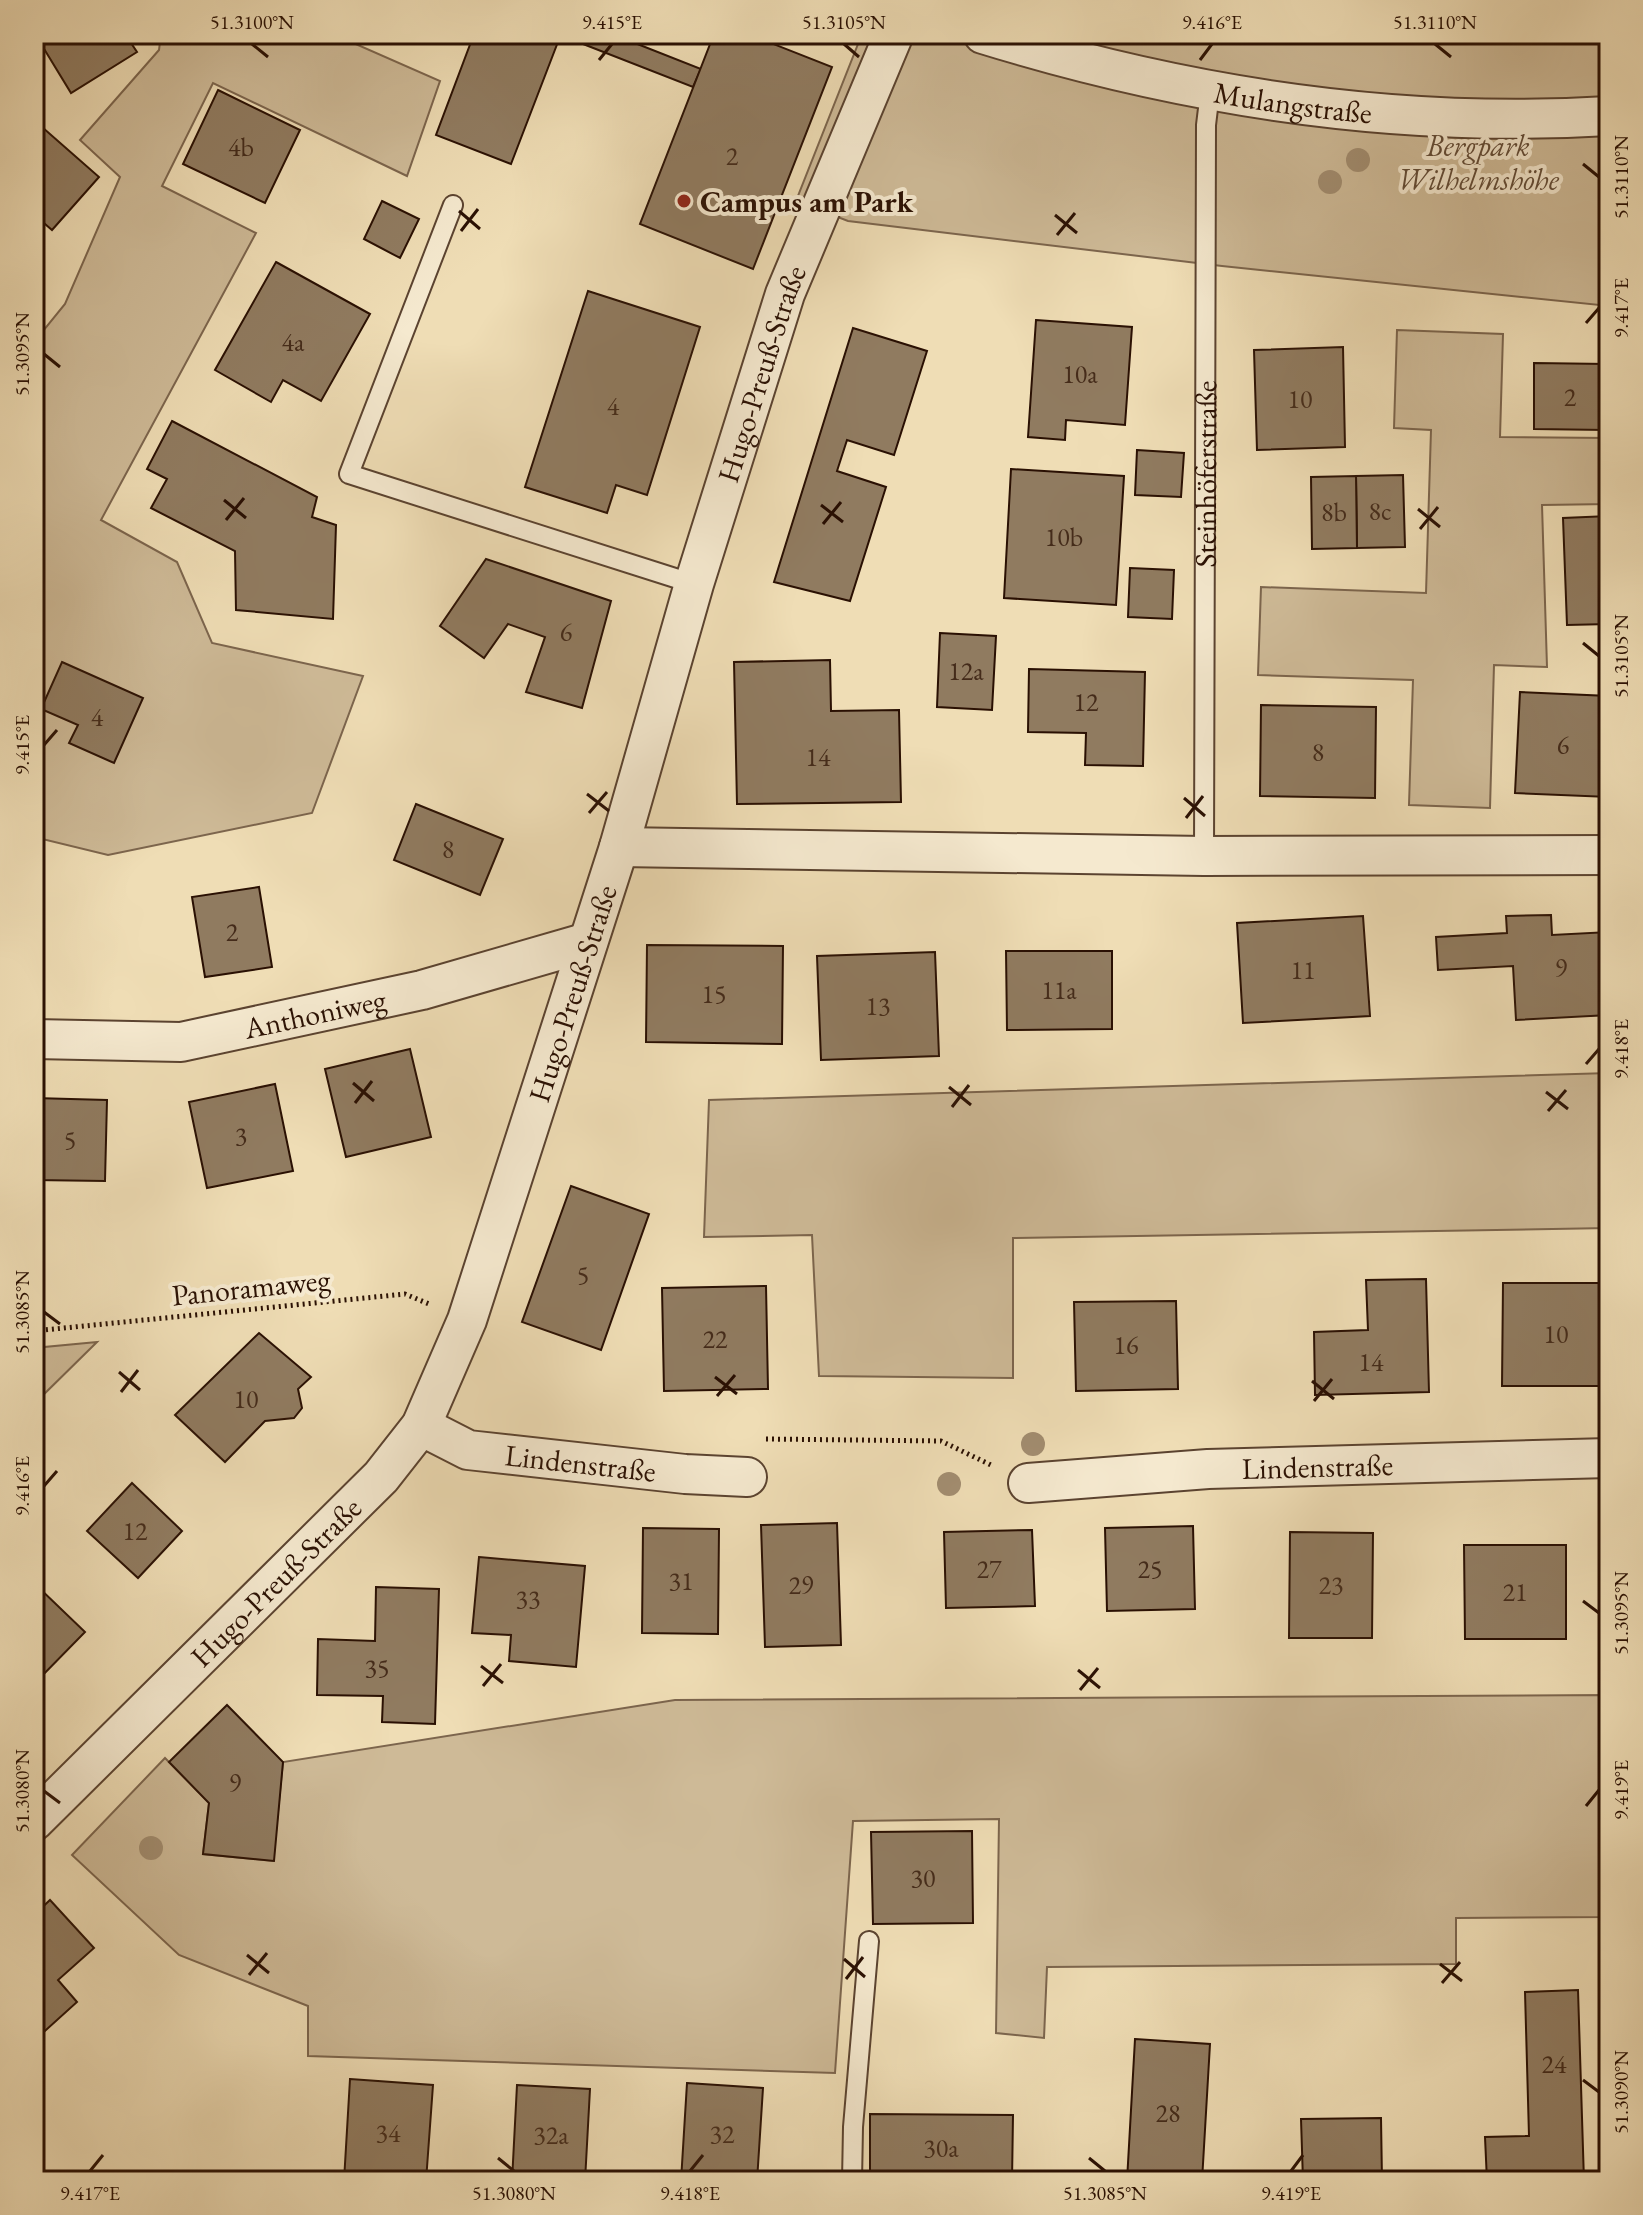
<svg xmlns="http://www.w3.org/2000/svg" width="1643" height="2215" viewBox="0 0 1643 2215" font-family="'EB Garamond',serif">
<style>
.green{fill:#ceba97;stroke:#7c654d;stroke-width:2}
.building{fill:#907b60;stroke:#2a1003;stroke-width:2}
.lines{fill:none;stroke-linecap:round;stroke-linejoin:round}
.service-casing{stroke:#5b4330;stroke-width:22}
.minor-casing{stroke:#5b4330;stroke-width:42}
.path{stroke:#2a1003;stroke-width:5;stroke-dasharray:2 4;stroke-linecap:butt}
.service{stroke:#f5e9cf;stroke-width:18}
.minor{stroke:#f5e9cf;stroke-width:38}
.tree{fill:#a28d70}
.ticks{fill:none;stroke:#2a1003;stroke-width:3}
.poi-dot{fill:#8f2418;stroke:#f5e9cf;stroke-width:3}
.labels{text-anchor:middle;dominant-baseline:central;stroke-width:8;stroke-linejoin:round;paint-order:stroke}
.number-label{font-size:26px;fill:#442b1a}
.street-label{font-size:30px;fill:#2a1003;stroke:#f5e9cf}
.park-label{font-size:30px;font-style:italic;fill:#634c37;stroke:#f5e9cf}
.poi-label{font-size:30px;font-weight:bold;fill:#2a1003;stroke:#f5e9cf;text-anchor:start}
.neatline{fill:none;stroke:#2a1003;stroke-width:3}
.ticks-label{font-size:20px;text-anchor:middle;fill:#2a1003}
</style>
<rect width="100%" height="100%" fill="#efddb5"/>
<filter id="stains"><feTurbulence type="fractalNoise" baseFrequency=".0025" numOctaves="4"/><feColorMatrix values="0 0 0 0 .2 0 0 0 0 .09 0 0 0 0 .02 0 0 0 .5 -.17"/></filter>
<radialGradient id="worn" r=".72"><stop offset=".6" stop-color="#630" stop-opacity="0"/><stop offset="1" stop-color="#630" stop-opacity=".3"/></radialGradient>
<g class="green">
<polygon points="161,34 333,34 440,81 407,176 213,83 162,186 256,233 101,520 177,562 212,643 363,676 312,813 108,855 34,837 34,342 65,304 120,177 80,140 159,50"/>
<polygon points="862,34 1609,34 1609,306 1222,266 848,221 796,201"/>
<polygon points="1397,330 1503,334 1500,437 1609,438 1609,504 1542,505 1547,667 1494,665 1490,808 1409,805 1413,680 1258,675 1261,587 1426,593 1431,430 1394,428"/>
<polygon points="1609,1073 1609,1228 1013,1238 1013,1378 819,1376 812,1235 704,1237 709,1100"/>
<polygon points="97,1342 34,1404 34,1348"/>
<polygon points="1609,1695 1609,1917 1456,1918 1456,1964 1047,1967 1044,2038 996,2033 999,1819 853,1821 835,2073 308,2056 308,2006 179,1955 72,1855 165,1758 209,1803 203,1854 273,1861 283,1762 675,1700"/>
</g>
<g class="building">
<polygon points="35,34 125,34 137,52 71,93"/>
<polygon points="474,34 561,34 511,164 436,135"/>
<polygon points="612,34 701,69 693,87 560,35"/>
<polygon points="714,34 748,34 832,67 753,269 640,224"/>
<polygon points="218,90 300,130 265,203 183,164"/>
<polygon points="34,120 99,177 52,230 37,217 34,220"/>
<polygon points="382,201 419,219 400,258 364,239"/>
<polygon points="276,262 370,314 321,401 283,380 271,402 215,370"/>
<polygon points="588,291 700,327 647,495 616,485 607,513 525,487"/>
<polygon points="1036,320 1132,327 1125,425 1066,420 1065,440 1028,437"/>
<polygon points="853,328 927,351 894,455 847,440 837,471 886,487 850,601 774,582"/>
<polygon points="1343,347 1345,447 1257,450 1254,350"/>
<polygon points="1534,363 1607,364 1606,430 1534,429"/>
<polygon points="172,421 317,497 312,517 336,525 333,619 236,610 235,551 151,508 167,479 147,469"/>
<polygon points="1137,450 1184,453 1181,497 1135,495"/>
<polygon points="1011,469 1124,476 1116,605 1004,598"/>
<polygon points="1403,475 1405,547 1357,548 1356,476"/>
<polygon points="1356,476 1357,548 1312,549 1311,477"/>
<polygon points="1609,516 1609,624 1567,625 1563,518"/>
<polygon points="486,559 611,601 582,708 526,692 545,637 508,624 484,658 440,626"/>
<polygon points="1130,568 1174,570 1172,619 1128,617"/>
<polygon points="940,633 996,636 992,710 937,707"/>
<polygon points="830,660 831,711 899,710 901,802 737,804 734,662"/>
<polygon points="62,662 143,698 114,763 69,743 78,725 41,709"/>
<polygon points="1029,669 1145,672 1143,766 1085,765 1086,733 1028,732"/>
<polygon points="1520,692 1609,696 1609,797 1515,793"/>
<polygon points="1261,705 1376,707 1375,798 1260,796"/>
<polygon points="416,804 503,839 480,895 394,860"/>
<polygon points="259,887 272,967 205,977 192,897"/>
<polygon points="1551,915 1552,935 1609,932 1609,1015 1516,1020 1513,966 1438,970 1436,937 1507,933 1506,916"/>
<polygon points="1363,916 1370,1016 1243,1023 1237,923"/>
<polygon points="647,945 783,946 782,1044 646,1042"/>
<polygon points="1006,951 1112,951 1112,1029 1007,1030"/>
<polygon points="935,952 939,1056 821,1060 817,956"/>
<polygon points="410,1049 431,1137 346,1157 325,1069"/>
<polygon points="275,1084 293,1171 207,1188 189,1102"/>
<polygon points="34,1098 107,1100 105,1181 34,1180"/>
<polygon points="571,1186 649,1214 601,1350 522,1322"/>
<polygon points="1426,1279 1429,1392 1315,1395 1314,1332 1368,1330 1366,1280"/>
<polygon points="1503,1283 1609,1283 1609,1386 1502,1386"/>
<polygon points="766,1286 768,1389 664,1391 662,1288"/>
<polygon points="1176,1301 1178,1389 1076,1391 1074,1302"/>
<polygon points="259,1333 311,1377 298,1389 302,1408 294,1418 265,1421 225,1462 175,1415"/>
<polygon points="132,1483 182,1531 138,1578 87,1531"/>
<polygon points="837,1523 841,1645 765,1647 761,1525"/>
<polygon points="1193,1526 1195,1609 1107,1611 1105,1528"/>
<polygon points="643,1528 719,1529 718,1634 642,1633"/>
<polygon points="1032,1530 1035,1606 946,1608 944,1532"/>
<polygon points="1290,1532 1373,1533 1372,1638 1289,1638"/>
<polygon points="1464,1545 1566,1545 1566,1639 1465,1639"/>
<polygon points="479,1557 585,1566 576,1667 509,1661 511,1635 472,1633"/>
<polygon points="35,1584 85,1632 34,1684 34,1585"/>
<polygon points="376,1587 439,1589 435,1724 382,1722 383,1696 317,1695 318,1639 375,1641"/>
<polygon points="227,1705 283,1762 274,1861 203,1854 209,1803 169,1762"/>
<polygon points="972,1831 973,1923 873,1924 871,1832"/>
<polygon points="50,1900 94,1948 58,1980 77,2002 36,2039 34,1915"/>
<polygon points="1578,1990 1584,2181 1487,2181 1485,2137 1529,2136 1525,1992"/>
<polygon points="1135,2039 1210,2044 1202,2181 1127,2181"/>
<polygon points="350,2079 433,2085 426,2181 344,2181"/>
<polygon points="687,2083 763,2088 757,2181 681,2181"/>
<polygon points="517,2085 590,2089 585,2181 512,2181"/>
<polygon points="870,2114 1013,2115 1012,2181 870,2181"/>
<polygon points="1381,2118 1382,2181 1303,2181 1301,2119"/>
</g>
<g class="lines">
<g class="service-casing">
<g id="service">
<polyline points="453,205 349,474 694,584"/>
<path id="s1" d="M1204,856L1206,125L1210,92"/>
<polyline points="852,2181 853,2127 869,1941"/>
</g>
</g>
<g class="minor-casing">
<g id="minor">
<path id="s2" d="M983,34C1187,97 1395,129 1609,116"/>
<polyline points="619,847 1204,856 1609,855"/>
<path id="s3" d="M34,1039L181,1042L422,990L588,942"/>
<path id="s4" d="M421,1426L468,1450L685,1474L747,1477"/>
<path id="s5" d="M1028,1483L1208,1469L1609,1458"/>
<path id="s6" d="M34,1821L381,1477L421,1426L467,1320L619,847L694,584L785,294L894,34"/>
</g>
</g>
<g class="path">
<polyline points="34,1331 405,1294 429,1304"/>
<polyline points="766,1439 941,1441 991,1465"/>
</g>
<use href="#service" class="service"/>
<use href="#minor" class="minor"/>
</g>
<g class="tree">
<circle cx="1358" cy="160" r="12"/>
<circle cx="1330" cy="182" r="12"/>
<circle cx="1033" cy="1444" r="12"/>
<circle cx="949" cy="1484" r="12"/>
<circle cx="151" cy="1848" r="12"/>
</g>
<path class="ticks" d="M252,44L268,57M844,44L859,57M1435,44L1451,57M599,60L612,44M1200,60L1212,44M1583,164L1599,177M459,211L480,229M1055,215L1077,233M461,231L478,209M1057,235L1075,213M1586,323L1599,308M44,354L60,367M224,500L246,518M821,505L843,522M1418,509L1440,527M226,520L244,498M823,524L841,502M1420,529L1438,507M1583,643L1599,656M44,745L57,730M587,794L609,811M1184,798L1205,816M589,813L607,792M1186,818L1203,796M1586,1064L1599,1049M353,1083L374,1101M949,1087L971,1105M1546,1092L1568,1109M355,1103L372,1081M952,1107L969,1085M1548,1111L1566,1090M44,1312L60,1324M119,1372L140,1390M715,1377L737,1394M1312,1381L1334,1399M121,1392L138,1370M717,1396L735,1375M1314,1401L1332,1379M44,1486L57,1471M1583,1601L1599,1613M481,1666L503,1683M1078,1670L1100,1688M483,1686L501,1664M1080,1690L1098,1668M44,1791L60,1803M1586,1806L1599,1790M247,1955L269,1973M844,1959L865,1977M1440,1964L1462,1981M249,1975L267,1953M846,1979L863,1957M1442,1983L1460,1962M1583,2080L1599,2092M498,2158L514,2171M1089,2158L1105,2171M90,2171L103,2155M690,2171L703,2155M1291,2171L1303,2155"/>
<circle class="poi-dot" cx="684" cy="201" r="8"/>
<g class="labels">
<g class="number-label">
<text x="241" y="147">4b</text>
<text x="732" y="156">2</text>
<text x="293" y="342">4a</text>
<text x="1080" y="374">10a</text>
<text x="1570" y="397">2</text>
<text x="1300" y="399">10</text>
<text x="613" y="406">4</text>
<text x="1380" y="511">8c</text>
<text x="1334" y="512">8b</text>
<text x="1064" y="537">10b</text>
<text x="566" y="632">6</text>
<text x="966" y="671">12a</text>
<text x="1086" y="702">12</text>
<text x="97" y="717">4</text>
<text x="1563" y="745">6</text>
<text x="1318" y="752">8</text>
<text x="818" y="757">14</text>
<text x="448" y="849">8</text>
<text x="232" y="932">2</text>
<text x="1561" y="968">9</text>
<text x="1303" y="970">11</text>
<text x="1059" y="990">11a</text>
<text x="714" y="994">15</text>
<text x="878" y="1006">13</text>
<text x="241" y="1136">3</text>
<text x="70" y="1140">5</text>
<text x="583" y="1275">5</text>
<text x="1556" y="1334">10</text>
<text x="715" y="1339">22</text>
<text x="1126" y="1345">16</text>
<text x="1371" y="1362">14</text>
<text x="246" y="1399">10</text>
<text x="135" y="1531">12</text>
<text x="989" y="1569">27</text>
<text x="1150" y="1569">25</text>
<text x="681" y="1581">31</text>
<text x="801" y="1585">29</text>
<text x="1331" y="1585">23</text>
<text x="1515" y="1592">21</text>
<text x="528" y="1599">33</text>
<text x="377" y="1668">35</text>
<text x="235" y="1783">9</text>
<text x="923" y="1878">30</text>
<text x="1554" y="2064">24</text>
<text x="1168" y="2113">28</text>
<text x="388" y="2133">34</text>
<text x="722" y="2134">32</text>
<text x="551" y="2135">32a</text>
<text x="941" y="2148">30a</text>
</g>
<g class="street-label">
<text stroke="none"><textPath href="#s2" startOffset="318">Mulangstraße</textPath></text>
<text stroke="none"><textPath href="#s6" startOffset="1660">Hugo-Preuß-Straße</textPath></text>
<text stroke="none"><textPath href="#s1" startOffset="382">Steinhöferstraße</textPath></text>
<text stroke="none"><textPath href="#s6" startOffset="1012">Hugo-Preuß-Straße</textPath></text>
<text stroke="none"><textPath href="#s3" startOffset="284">Anthoniweg</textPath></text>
<text transform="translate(251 1287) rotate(-6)">Panoramaweg</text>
<text stroke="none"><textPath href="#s4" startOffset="166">Lindenstraße</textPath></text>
<text stroke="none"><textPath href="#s5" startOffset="290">Lindenstraße</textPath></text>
<text stroke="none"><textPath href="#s6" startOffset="340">Hugo-Preuß-Straße</textPath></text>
</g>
<g class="park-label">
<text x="1478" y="145">Bergpark<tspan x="1478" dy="34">Wilhelmshöhe</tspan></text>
</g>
<g class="poi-label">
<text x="700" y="201">Campus am Park</text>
</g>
</g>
<rect width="1643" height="2215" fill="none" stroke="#efddb5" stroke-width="88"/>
<rect x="44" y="44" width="1555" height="2127" class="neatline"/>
<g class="ticks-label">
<text x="252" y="29">51.3100°N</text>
<text x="612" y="29">9.415°E</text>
<text x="844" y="29">51.3105°N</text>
<text x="1212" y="29">9.416°E</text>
<text x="1435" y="29">51.3110°N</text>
<text transform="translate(1621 177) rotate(-90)" y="7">51.3110°N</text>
<text transform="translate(1621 308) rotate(-90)" y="7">9.417°E</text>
<text transform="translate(22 354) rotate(-90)" y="7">51.3095°N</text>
<text transform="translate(1621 656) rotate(-90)" y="7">51.3105°N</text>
<text transform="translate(22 745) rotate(-90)" y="7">9.415°E</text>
<text transform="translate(1621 1049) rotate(-90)" y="7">9.418°E</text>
<text transform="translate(22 1312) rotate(-90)" y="7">51.3085°N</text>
<text transform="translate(22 1486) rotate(-90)" y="7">9.416°E</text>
<text transform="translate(1621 1613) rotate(-90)" y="7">51.3095°N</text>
<text transform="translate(1621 1790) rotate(-90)" y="7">9.419°E</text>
<text transform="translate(22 1791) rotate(-90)" y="7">51.3080°N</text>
<text transform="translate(1621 2092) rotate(-90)" y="7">51.3090°N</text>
<text x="90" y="2200">9.417°E</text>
<text x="514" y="2200">51.3080°N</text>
<text x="690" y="2200">9.418°E</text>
<text x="1105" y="2200">51.3085°N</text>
<text x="1291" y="2200">9.419°E</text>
</g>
<rect width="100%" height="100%" filter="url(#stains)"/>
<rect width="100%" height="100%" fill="url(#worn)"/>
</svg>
